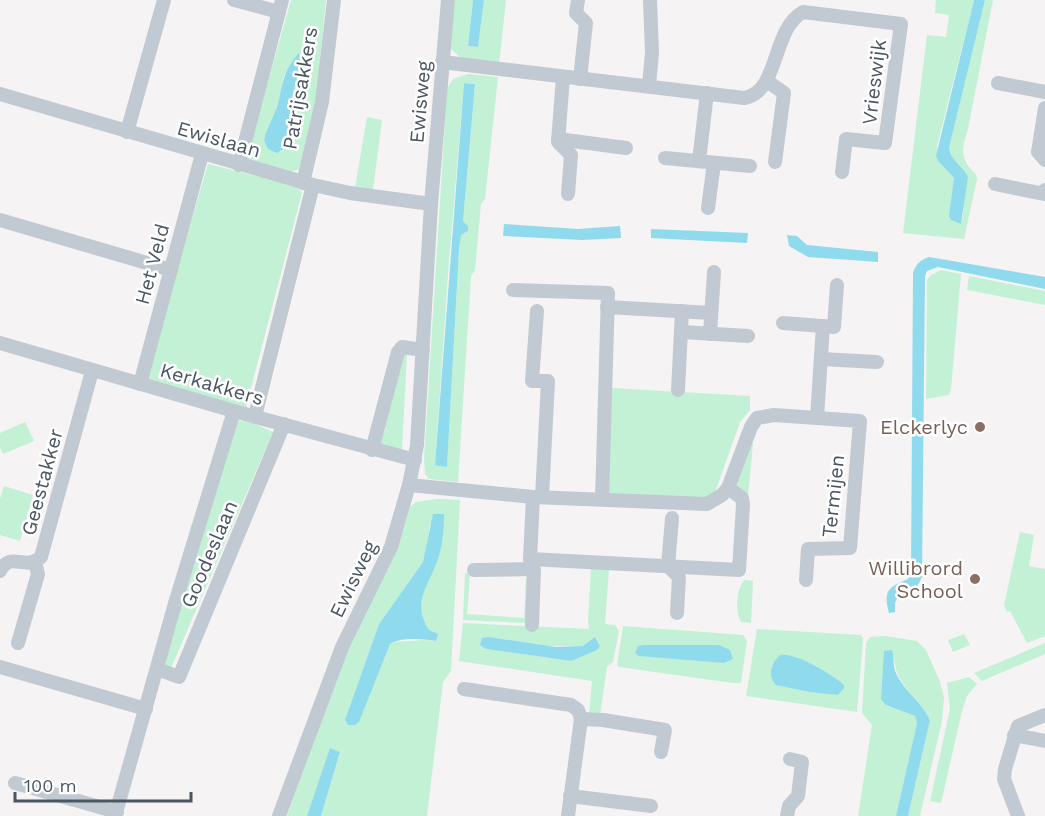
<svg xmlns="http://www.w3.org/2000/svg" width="1045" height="816" viewBox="0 0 1045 816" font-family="'Work Sans',sans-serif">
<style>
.green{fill:#c3f1d5;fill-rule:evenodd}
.water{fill:#90daee}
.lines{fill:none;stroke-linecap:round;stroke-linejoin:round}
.minor{stroke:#c1cad2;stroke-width:14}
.education-dot{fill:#8d6e63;stroke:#fff;stroke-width:2}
.labels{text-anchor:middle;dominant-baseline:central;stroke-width:5;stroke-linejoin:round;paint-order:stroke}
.street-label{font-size:20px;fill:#4a5661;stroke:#fff}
.education-label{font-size:20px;fill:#785e54;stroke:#fff;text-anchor:end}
</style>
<rect width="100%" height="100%" fill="#f5f3f3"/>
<g class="green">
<path d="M291,0H326L316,101L299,169L291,172L246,160ZM299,54C304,71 293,84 292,100C292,111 297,123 294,133C293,141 287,148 280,152L268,149L264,139L276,110L284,76Z"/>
<polygon points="454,0 473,0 468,46 478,47 484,0 506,0 499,64 461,58 451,49"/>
<path d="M936,0H974L937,146L939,162L954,178L961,224L963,215L966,172L951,157L949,148L985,0H993L968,129C964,142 959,154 969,167C973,172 976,172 977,179L964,239L903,233L927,35L946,37L949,15L935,13Z"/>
<path d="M468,74L498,77L485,199L481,204L475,270L471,276L458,482L429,479L425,474L424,459L447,89L453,79ZM464,83L475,84L463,221L468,226V231L461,235L459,249L447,466L435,465L448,274Z"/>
<polygon points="367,117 382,120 373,190 355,188"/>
<polygon points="208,164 296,186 302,193 246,407 147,381 146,377"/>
<polygon points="941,270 961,274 951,389 949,395 926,399 927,280 931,275"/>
<polygon points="969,276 1045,291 1045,305 967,290"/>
<polygon points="403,353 407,354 402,449 397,451 379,447 378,439 384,434"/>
<polygon points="612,388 750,396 750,410 740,422 712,501 607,494"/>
<polygon points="236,420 253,423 273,432 171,668 163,665"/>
<polygon points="25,422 34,441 3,454 0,447 0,433"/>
<polygon points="749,443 753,444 748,496 739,491 736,481"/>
<polygon points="4,486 33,495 20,541 0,535 0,499"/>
<path d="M438,499L460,500L451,671L443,682L427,816H321L340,753L330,749L307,816H287L349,643L387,571L404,528L410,507L416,502ZM430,523L438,558L424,586L420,613L424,624L436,641L424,640L393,642L390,644L384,658L345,720L379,624L423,562L427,547Z"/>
<polygon points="1020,532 1034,535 1029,566 1045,569 1045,636 1027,643 1010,611 1007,612 1004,605"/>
<path d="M591,568L609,570L605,624L615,625L619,631L613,662L607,667L600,715L589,714L592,681L459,661L463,623L589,629L588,620ZM489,637L547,646H583L571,661L486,649Z"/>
<polygon points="465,573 470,574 467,614 524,618 526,578 529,580 526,623 463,620"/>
<path d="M744,580L753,581L751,623L741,622C735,612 736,590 744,580Z"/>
<polygon points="623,626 743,635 747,641 741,683 733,683 619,667 617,665"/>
<polygon points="757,629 861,635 863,640 857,712 746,696"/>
<polygon points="964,634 970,645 953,652 948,640"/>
<path d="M886,636L917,641L926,650L940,682L944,697L942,721L920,816H908L930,720C916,692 893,686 894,652L886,705L915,716L917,723L896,816H858L872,725L862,713L866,643L870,637Z"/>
<polygon points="1045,643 1045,654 982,681 974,673"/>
<polygon points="969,677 977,684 967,696 962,711 941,803 930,801 950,709 947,683"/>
</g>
<g class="water">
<polygon points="473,0 484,0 478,47 468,46"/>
<path d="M974,0H985L949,148C951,162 963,165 968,177L961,224L951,220L949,216L954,178L939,162L936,156Z"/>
<path d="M299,53C304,70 294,83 292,99C291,110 297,122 295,132C293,142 285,149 277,153L268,149L264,140C267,128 273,118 277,107C283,85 282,72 299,53Z"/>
<polygon points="464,83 475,84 463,221 468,226 468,231 461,235 459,249 447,467 435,465"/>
<polygon points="504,224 578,229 620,226 621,238 582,240 503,236"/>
<polygon points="651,229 748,233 747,243 651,238"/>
<polygon points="787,235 797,236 807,245 878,252 878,262 808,257 789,246"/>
<path d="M929,257L1045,277V289L938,267L927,271L925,276L922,577L918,585L899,594L895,603V612L889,613C883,591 888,587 908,579L911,571L913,273C916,264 920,260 929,257Z"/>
<path d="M433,514H444C444,528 443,542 439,556C431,583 410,601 429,630L438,634L436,641C423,639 401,637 390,644L359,722L355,725H348L345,720L379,624L423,562Z"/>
<polygon points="489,637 556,647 583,646 595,637 600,646 597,650 571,661 486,649 480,645 482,638"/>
<polygon points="643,645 719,645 730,650 733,659 724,663 639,656 635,653 638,646"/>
<path d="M892,650C895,657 892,665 896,673C903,690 921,701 930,720L908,816H896L917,723L915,716L886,705L881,699L884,651Z"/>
<path d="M780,655C797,653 831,674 844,685V688L838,695L810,692L776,685C767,675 771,664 780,655Z"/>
<polygon points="330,748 340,752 321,816 307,816"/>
</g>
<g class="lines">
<g class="minor">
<polyline points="234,0 279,12"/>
<polyline points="578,0 576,13 586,23 580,79"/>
<path d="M442,62L744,98C780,92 771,30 803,12L901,24L885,143L846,139L842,172"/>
<polyline points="563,77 558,142 571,155 568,194"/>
<polyline points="767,81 784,93 775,162"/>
<polyline points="998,83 1045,92"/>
<polyline points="649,85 652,53 650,0"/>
<polyline points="0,94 313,185 350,193 431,204"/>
<polyline points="1045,108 1038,152 1045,160"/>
<polyline points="127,132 164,0"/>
<polyline points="558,139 626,148"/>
<polyline points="665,158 750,166"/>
<polyline points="699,161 707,93"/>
<polyline points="239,165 282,0"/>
<polyline points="303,183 322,102 334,0"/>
<polyline points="995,184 1044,194 1045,190"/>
<polyline points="708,208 714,163"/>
<polyline points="0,220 171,270"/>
<polyline points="513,290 608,293 602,499"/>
<polyline points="607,307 711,313"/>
<polyline points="537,311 532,381 548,381 542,497"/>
<polyline points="783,323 834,327 837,285"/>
<polyline points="682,332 748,336"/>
<polyline points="710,334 714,272"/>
<polyline points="0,343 234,411 415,460"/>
<polyline points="821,359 877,362"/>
<polyline points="140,384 202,154"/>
<polyline points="678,390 682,311"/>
<polyline points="255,416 313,185"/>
<polyline points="817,417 823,326"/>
<polyline points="372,450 398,352 402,347 423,350"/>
<polyline points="409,485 533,497 707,504 722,495 728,488 751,427 757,418 774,415 860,421 850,548 808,549 806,580"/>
<polyline points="533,497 530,559 533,567"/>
<polyline points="672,518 668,566 679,577 677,613"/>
<polyline points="530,559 739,570 743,505 742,498 728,488"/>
<polyline points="474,570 534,569 532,625"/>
<path d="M0,571C11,550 25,572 41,557L92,371"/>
<polyline points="18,643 38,574 35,562"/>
<polyline points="0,667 146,709"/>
<polyline points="157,669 179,677 284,424"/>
<polyline points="464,689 571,705 578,710 581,719 568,816"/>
<polyline points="581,719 603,720 665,730 661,752"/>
<polyline points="1014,735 1045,741"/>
<polyline points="15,783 117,812"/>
<polyline points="570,796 651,806"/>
<polyline points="115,816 176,600 234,411"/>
<polyline points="279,816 342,647 391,547 409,485 417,445 431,204 448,0"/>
<polyline points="787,816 789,806 798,796 802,762 790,759"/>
<polyline points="1018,816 1004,779 1005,769 1018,726 1045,715"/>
</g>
</g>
<g class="education-dot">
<circle cx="980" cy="427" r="6"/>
<circle cx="975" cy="579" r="6"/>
</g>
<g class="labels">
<g class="street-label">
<text transform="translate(874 82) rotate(-83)">Vrieswijk</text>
<text transform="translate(300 88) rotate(-80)">Patrijsakkers</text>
<text transform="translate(420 102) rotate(-85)">Ewisweg</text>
<text transform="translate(219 139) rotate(16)">Ewislaan</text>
<text transform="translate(152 264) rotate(-75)">Het Veld</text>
<text transform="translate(212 384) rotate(16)">Kerkakkers</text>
<text transform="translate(42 482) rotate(-75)">Geestakker</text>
<text transform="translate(833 496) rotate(-84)">Termijen</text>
<text transform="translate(209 554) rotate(-67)">Goodeslaan</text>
<text transform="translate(353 579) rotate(-64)">Ewisweg</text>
</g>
<g class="education-label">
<text x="968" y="427">Elckerlyc</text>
<text x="963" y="568">Willibrord<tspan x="963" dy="23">School</tspan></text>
</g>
</g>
<path d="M15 792v9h176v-9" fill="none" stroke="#4a5661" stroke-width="3"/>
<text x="24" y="792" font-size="18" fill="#4a5661" stroke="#ffffff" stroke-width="4.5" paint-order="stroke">100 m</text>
</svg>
